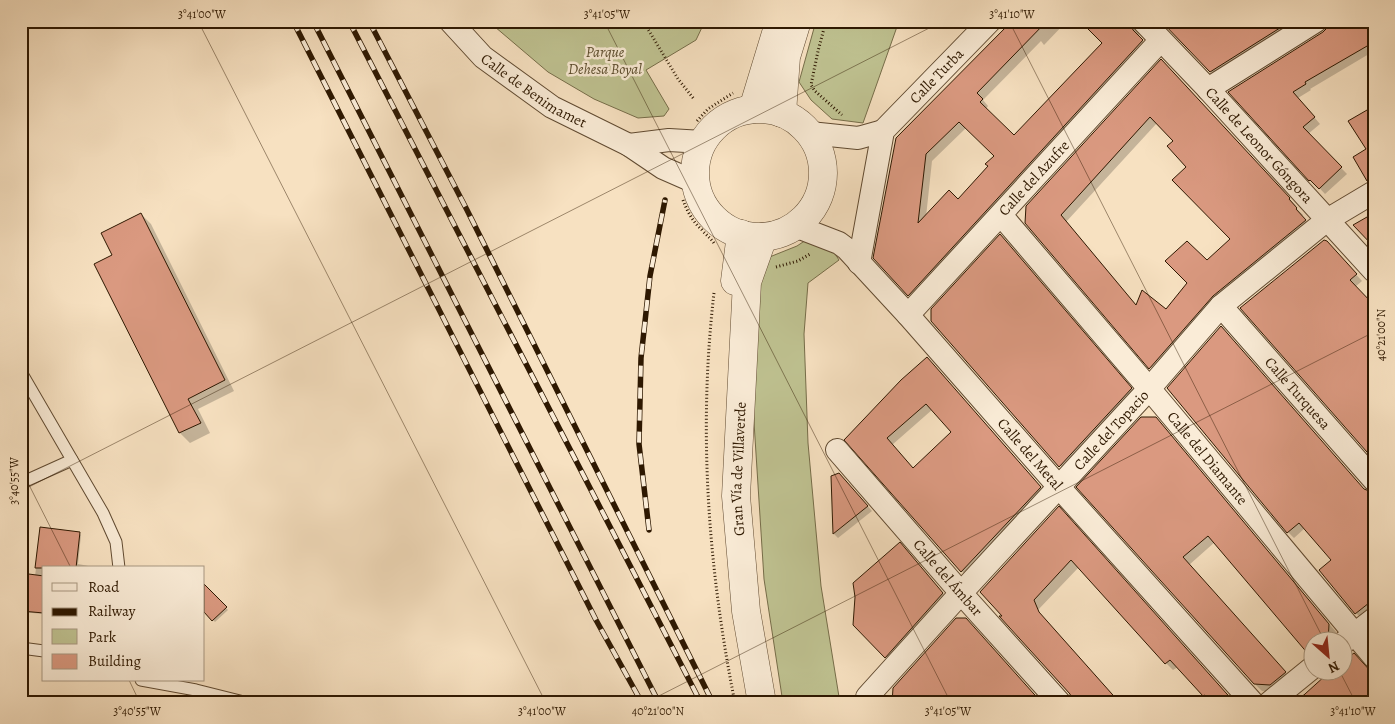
<svg xmlns="http://www.w3.org/2000/svg" width="1395" height="724" viewBox="0 0 1395 724" font-family="Alegreya,serif">
<style>
.green{fill:#bfc291;stroke:#766d49}
.shadow{fill:#0003;fill-rule:evenodd}
.building{fill:#da9980;stroke:#2e1801;fill-rule:evenodd}
.lines{fill:none;stroke-linecap:round;stroke-linejoin:round}
.service-casing{stroke:#604a31;stroke-width:13}
.minor-casing{stroke:#604a31;stroke-width:24}
.tertiary-casing{stroke:#604a31;stroke-width:29}
.path{stroke:#2e1801;stroke-width:3;stroke-dasharray:1 2.5;stroke-linecap:butt}
.service{stroke:#faecd7;stroke-width:11}
.minor{stroke:#faecd7;stroke-width:22}
.tertiary{stroke:#faecd7;stroke-width:28}
.rail-casing{stroke:#2e1801;stroke-width:5.5}
.rail{stroke:#faecd7;stroke-width:4;stroke-dasharray:11;stroke-linecap:butt}
.ticks{fill:none;stroke:#2e1801;stroke-width:1;stroke-opacity:0.45}
.labels{text-anchor:middle;dominant-baseline:central;stroke-width:5;stroke-linejoin:round;paint-order:stroke}
.park-label{font-size:15px;font-style:italic;fill:#5a4b2c;stroke:#faecd7}
.street-label{font-size:15px;fill:#2e1801;stroke:#faecd7}
.neatline{fill:none;stroke:#2e1801;stroke-width:2}
.ticks-label{font-size:12px;text-anchor:middle;fill:#2e1801}
</style>
<rect width="100%" height="100%" fill="#f7e1c1"/>
<filter id="stains"><feTurbulence type="fractalNoise" baseFrequency=".004" numOctaves="4"/><feColorMatrix values="0 0 0 0 .2 0 0 0 0 .09 0 0 0 0 .02 0 0 0 .5 -.17"/></filter>
<radialGradient id="worn" r=".72"><stop offset=".6" stop-color="#630" stop-opacity="0"/><stop offset="1" stop-color="#630" stop-opacity=".3"/></radialGradient>
<g class="green">
<polygon points="488,21 705,21 696,40 646,70 669,109 664,116 638,118 594,99 548,72"/>
<polygon points="816,21 899,21 863,123 832,119 811,100 799,82"/>
<polygon points="812,236 832,249 839,260 808,283 804,334 808,443 821,586 840,703 783,703 764,579 751,375 762,260 797,246"/>
</g>
<g class="shadow">
<path d="M1014,21H1067L1044,45L1041,41L983,100L988,106L986,109L1014,137L1104,43L1082,21H1134L1140,38L1149,48L915,301L909,295L897,138ZM966,128L996,156L989,166L958,201L926,217L932,161Z"/>
<polygon points="1163,21 1310,21 1218,79"/>
<polygon points="1374,21 1374,51 1310,89 1311,90 1298,98 1320,124 1308,134 1347,174 1325,194 1230,92"/>
<path d="M1168,67L1296,206L1295,207L1303,215L1302,216L1312,227L1157,374L1026,222ZM1157,123L1175,142L1188,167L1231,239L1207,262L1167,311L1137,306L1066,222Z"/>
<polygon points="141,214 151,224 234,391 198,409 210,433 190,443 180,433 96,264 113,255"/>
<polygon points="1006,242 1137,395 1066,472 932,320"/>
<polygon points="1333,249 1362,281 1355,287 1374,458"/>
<path d="M933,365L1047,494L968,578L846,440ZM933,409L953,432L913,469L892,445Z"/>
<polygon points="1168,388 1374,494 1374,609 1362,619 1356,613 1333,561 1305,528 1294,538 1288,532"/>
<polygon points="1163,426 1336,632 1335,642 1312,642 1312,657 1215,542 1189,565 1292,680 1277,692 1262,691 1255,684 1078,487"/>
<polygon points="832,477 844,479 872,511 838,538 834,534"/>
<polygon points="1059,508 1234,703 1206,703 1208,701 1178,667 1173,670 1166,663 1079,567 1037,611 1071,694 1002,617"/>
<polygon points="41,529 79,533 81,535 78,564 99,568 44,568 44,614 21,612 21,575 35,576"/>
<polygon points="905,549 947,598 891,661 854,625"/>
<polygon points="205,587 228,610 215,622 204,611 204,589"/>
<polygon points="1369,670 1374,671 1374,703 1293,703 1304,694 1306,695 1328,675 1326,672"/>
</g>
<g class="building">
<path d="M1012,21H1047L977,93L983,99L980,102L1014,135L1102,43L1080,21H1130L1133,30L1143,40L908,296L873,258L896,138ZM959,122L994,156L985,164L988,166L958,199L949,190L918,223L926,154Z"/>
<polygon points="1161,21 1291,21 1210,72"/>
<polygon points="1329,21 1374,21 1374,42 1305,82 1306,84 1293,92 1315,117 1303,127 1342,167 1319,189 1310,180 1309,181 1228,92 1323,32 1327,28"/>
<path d="M1161,59L1290,198L1289,199L1297,208L1296,209L1306,220L1213,296L1149,369L1025,223L1026,206ZM1150,117L1173,141L1167,146L1186,167L1172,180L1230,239L1207,260L1187,241L1165,261L1187,283L1166,309L1142,290L1136,305L1061,215Z"/>
<polygon points="1374,106 1374,179 1367,181 1353,157 1366,149 1348,121"/>
<polygon points="141,213 225,380 188,399 201,423 179,433 94,264 112,255 101,233"/>
<polygon points="1374,213 1374,247 1353,225"/>
<polygon points="1000,234 1132,388 1059,467 931,321 931,309"/>
<polygon points="1324,240 1327,241 1357,274 1350,280 1374,305 1374,460 1240,308"/>
<polygon points="1221,326 1364,489 1374,493 1374,599 1355,614 1319,570 1331,560 1299,523 1287,533 1167,388"/>
<path d="M927,357L1041,487L961,572L844,440L901,380ZM926,404L951,432L913,468L887,438Z"/>
<polygon points="1141,417 1156,417 1329,624 1328,642 1312,642 1312,655 1309,655 1208,536 1183,557 1286,672 1270,685 1254,684 1076,487"/>
<polygon points="839,473 868,506 833,534 831,476"/>
<polygon points="1059,506 1235,703 1213,703 1205,695 1203,696 1170,660 1165,664 1071,560 1034,600 1039,612 1120,703 1073,703 1070,694 999,616 1002,616 980,592"/>
<polygon points="40,527 80,532 76,568 35,568"/>
<polygon points="900,542 943,593 885,658 853,625 855,597 853,583"/>
<polygon points="21,573 44,576 44,613 21,611"/>
<polygon points="204,584 227,607 212,621 204,612"/>
<polygon points="956,618 966,618 1042,703 892,703 893,688"/>
<polygon points="1354,653 1374,675 1374,703 1295,703 1326,675 1324,672 1327,672 1327,675 1331,672 1342,672 1342,662"/>
</g>
<g class="lines">
<g class="service-casing">
<g id="service">
<polyline points="21,372 103,513 116,542 119,568"/>
<polyline points="21,483 72,460"/>
<polyline points="21,648 44,651"/>
<polyline points="141,680 196,690 240,701 242,703"/>
</g>
</g>
<g class="minor-casing">
<g id="minor">
<path id="s1" d="M450,21L483,57L552,107L629,145L663,168L695,182"/>
<path id="s2" d="M1143,21L1208,89L1374,271"/>
<polyline points="1208,89 1316,21"/>
<polyline points="810,133 858,138 883,131"/>
<polyline points="629,145 669,140 703,142"/>
<path id="s3" d="M1001,215L1158,399L1374,657"/>
<path id="s4" d="M795,226L839,243L847,249L908,315L1066,495L1253,703"/>
<path id="s5" d="M859,263L883,131L990,21"/>
<path id="s6" d="M1221,306L1374,480"/>
<path id="s7" d="M908,315L1160,41"/>
<path id="s8" d="M837,450L961,593L1060,703"/>
<polyline points="1343,643 1374,619"/>
<path id="s9" d="M871,703L867,697L961,593L1149,389L1221,306L1327,220L1374,192"/>
<polyline points="1269,703 1312,668"/>
</g>
</g>
<g class="tertiary-casing">
<g id="tertiary">
<polyline points="753,109 777,30"/>
<circle cx="759" cy="173" r="64"/>
<polyline points="782,113 786,57 797,21"/>
<polyline points="735,281 741,234"/>
<path id="s10" d="M762,703L746,611L736,496L747,282L763,237"/>
</g>
</g>
<g class="path">
<polyline points="643,21 678,79 694,99"/>
<polyline points="826,21 818,51 811,85 815,91 842,115"/>
<polyline points="697,121 708,109 733,93"/>
<path d="M683,200C687,211 693,222 702,230C707,236 712,239 715,245"/>
<polyline points="776,267 798,261 810,254"/>
<path d="M714,293C698,430 708,568 735,703"/>
</g>
<use href="#service" class="service"/>
<use href="#minor" class="minor"/>
<use href="#tertiary" class="tertiary"/>
<g class="rail-casing">
<g id="rail">
<polyline points="293,21 596,620 642,703"/>
<polyline points="313,21 659,703"/>
<polyline points="349,21 701,703"/>
<polyline points="369,21 467,210 713,703"/>
<polyline points="649,530 639,444 641,358 650,276 665,200"/>
</g>
</g>
<use href="#rail" class="rail"/>
</g>
<path class="ticks" d="M198,21L546,703M604,21L951,703M1009,21L1325,642M21,469L71,568M21,491L943,21M1340,672L1356,703M129,680L140,703M645,703L1374,332"/>
<g class="labels">
<g class="park-label">
<text x="605" y="52">Parque<tspan x="605" dy="17">Dehesa Boyal</tspan></text>
</g>
<g class="street-label">
<text stroke="none"><textPath href="#s5" startOffset="211">Calle Turba</textPath></text>
<text stroke="none"><textPath href="#s1" startOffset="110">Calle de Benimamet</textPath></text>
<text stroke="none"><textPath href="#s2" startOffset="170">Calle de Leonor Góngora</textPath></text>
<text stroke="none"><textPath href="#s7" startOffset="186">Calle del Azufre</textPath></text>
<text stroke="none"><textPath href="#s6" startOffset="116">Calle Turquesa</textPath></text>
<text stroke="none"><textPath href="#s9" startOffset="369">Calle del Topacio</textPath></text>
<text stroke="none"><textPath href="#s4" startOffset="332">Calle del Metal</textPath></text>
<text stroke="none"><textPath href="#s3" startOffset="319">Calle del Diamante</textPath></text>
<text stroke="none"><textPath href="#s10" startOffset="236">Gran Vía de Villaverde</textPath></text>
<text stroke="none"><textPath href="#s8" startOffset="169">Calle del Ámbar</textPath></text>
</g>
</g>
<rect width="1395" height="724" fill="none" stroke="#f7e1c1" stroke-width="55"/>
<rect x="42" y="566" width="162" height="115" fill="#faecd7" stroke="#a89781"/>
<rect x="52" y="583" width="25" height="8" fill="#faecd7" stroke="#a89781"/>
<text x="88" y="592" font-size="15" fill="#2e1801">Road</text>
<rect x="52" y="608" width="25" height="8" fill="#2e1801" stroke="#a89781"/>
<text x="88" y="616" font-size="15" fill="#2e1801">Railway</text>
<rect x="52" y="629" width="25" height="15" fill="#bfc291" stroke="#a89781"/>
<text x="88" y="642" font-size="15" fill="#2e1801">Park</text>
<rect x="52" y="654" width="25" height="15" fill="#da9980" stroke="#a89781"/>
<text x="88" y="666" font-size="15" fill="#2e1801">Building</text>
<g transform="translate(1328 656) rotate(153)"><circle r="24" fill="#faecd7" stroke="#a89781"/>
<path d="M0-4L9 19L0 12L-9 19Z" fill="#8f2418"/>
<text y="-8" font-size="14" font-weight="bold" text-anchor="middle" fill="#2e1801">N</text>
</g>
<rect x="28" y="28" width="1340" height="668" class="neatline"/>
<g class="ticks-label">
<text x="202" y="18">3°41'00"W</text>
<text x="607" y="18">3°41'05"W</text>
<text x="1012" y="18">3°41'10"W</text>
<text transform="translate(1381 335) rotate(-90)" y="4">40°21'00"N</text>
<text transform="translate(14 481) rotate(-90)" y="4">3°40'55"W</text>
<text x="137" y="715">3°40'55"W</text>
<text x="542" y="715">3°41'00"W</text>
<text x="658" y="715">40°21'00"N</text>
<text x="948" y="715">3°41'05"W</text>
<text x="1353" y="715">3°41'10"W</text>
</g>
<rect width="100%" height="100%" filter="url(#stains)"/>
<rect width="100%" height="100%" fill="url(#worn)"/>
</svg>
